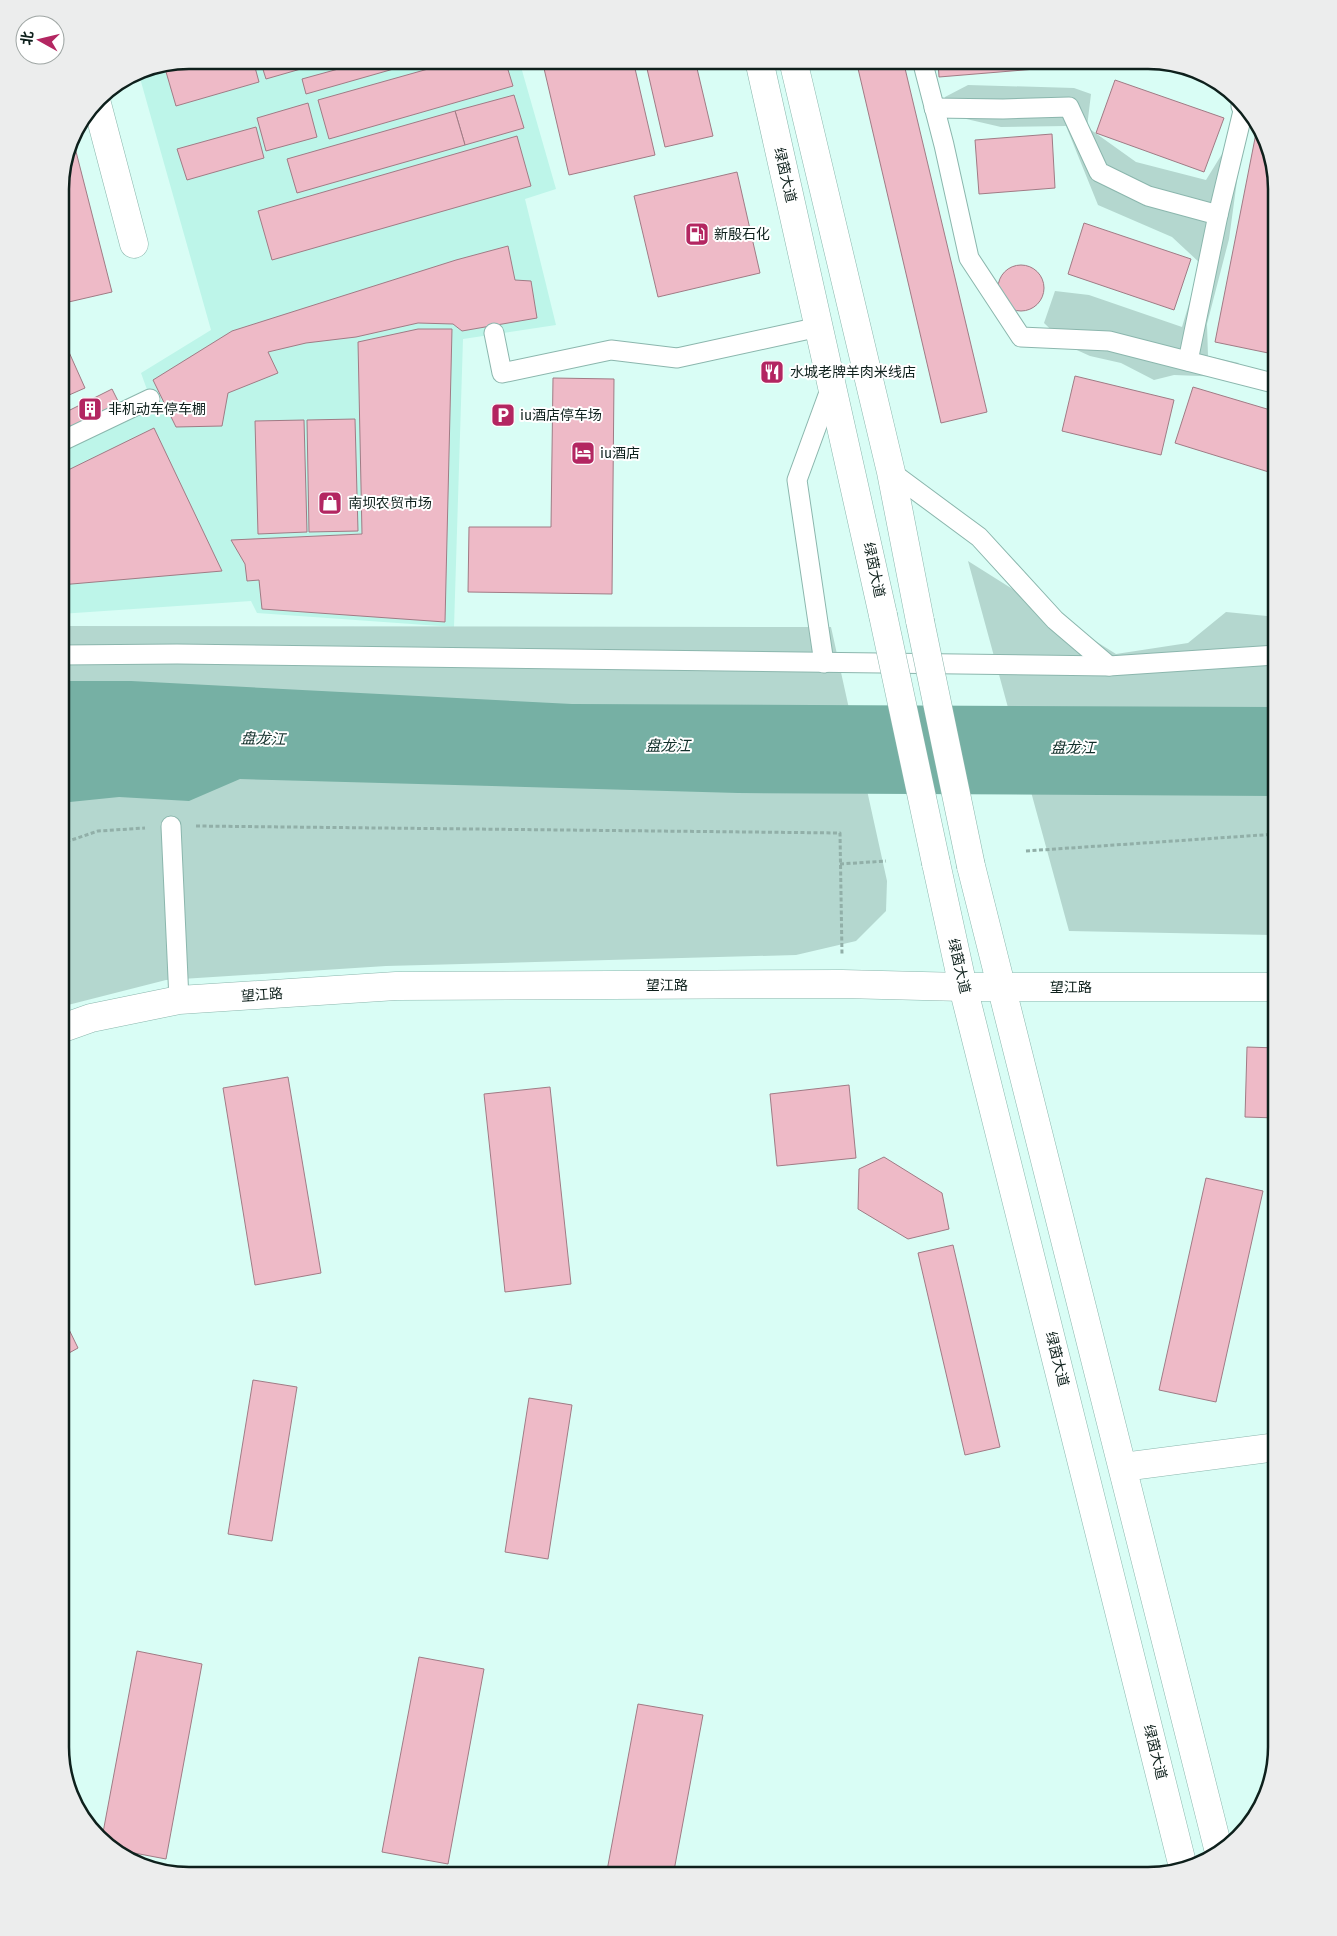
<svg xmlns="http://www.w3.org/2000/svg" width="1337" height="1936" viewBox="0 0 1337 1936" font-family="'Fira Sans','Noto Sans SC',sans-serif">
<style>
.built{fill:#bdf5e9}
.green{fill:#b4d7cf}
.water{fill:#76b0a4}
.building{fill:#eebac7;stroke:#a07b85}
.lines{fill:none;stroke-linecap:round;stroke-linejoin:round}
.lane-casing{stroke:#8bb6ad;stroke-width:21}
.street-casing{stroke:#8bb6ad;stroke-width:29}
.secondary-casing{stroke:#8bb6ad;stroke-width:29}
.path{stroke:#91afa8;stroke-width:3;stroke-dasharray:4 2.5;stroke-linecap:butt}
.lane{stroke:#fff;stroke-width:19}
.street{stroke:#fff;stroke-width:28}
.secondary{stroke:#fff;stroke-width:28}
.secondary-bridge-casing{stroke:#8bb6ad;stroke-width:29;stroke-linecap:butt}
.secondary-bridge{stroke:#fff;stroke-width:28}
.labels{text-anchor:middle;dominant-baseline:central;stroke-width:4;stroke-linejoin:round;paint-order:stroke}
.street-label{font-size:14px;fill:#0e201c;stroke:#fff}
.poi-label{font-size:14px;fill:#0e201c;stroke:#fff;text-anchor:start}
.water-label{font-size:15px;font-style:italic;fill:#112f2a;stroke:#fff}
.rim{fill:none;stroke:#0e201c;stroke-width:2.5}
</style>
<rect width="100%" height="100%" fill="#d9fdf5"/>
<polygon class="built" points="189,60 519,60 556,189 525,199 556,325 463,339 454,627 257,613 251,601 60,614 60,452 153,406 141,373 211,330 138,71"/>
<g class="green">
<polygon points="968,85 1074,88 1091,94 1087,127 1136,162 1206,180 1238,128 1243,137 1229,239 1207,324 1208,356 1239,363 1225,377 1174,375 1154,380 1121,363 1090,356 1068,346 1044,323 1055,291 1089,295 1182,327 1201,264 1172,237 1098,205 1066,126 1001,127 949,115 945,97"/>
<polygon points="968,561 1116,654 1188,643 1226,612 1277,617 1277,935 1069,931"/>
<polygon points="60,626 831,627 887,881 886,911 856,941 796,955 386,966 166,980 60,1007"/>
</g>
<polygon class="water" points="60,681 131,681 572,704 1277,707 1277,796 738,793 240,779 189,801 119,797 60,803"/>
<g class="building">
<polygon points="189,60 253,60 259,82 176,106 164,65"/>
<polygon points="260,60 332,60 266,79"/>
<polygon points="371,60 425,60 306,94 302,79"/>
<polygon points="460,60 505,60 513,86 329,139 318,100"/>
<polygon points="542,60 633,60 655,155 569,175"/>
<polygon points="645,60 695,60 713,136 665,147"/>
<polygon points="856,60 903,60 987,412 941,423"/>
<polygon points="938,60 1071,60 1072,66 939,77"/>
<polygon points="1115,80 1224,118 1204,172 1096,133"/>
<polygon points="514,95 524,128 465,145 455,111"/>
<polygon points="308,103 317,137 266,151 257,118"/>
<polygon points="455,111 465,145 297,193 287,159"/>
<polygon points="1258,123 1277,189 1277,336 1273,354 1215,342"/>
<polygon points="256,127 264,158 187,180 177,149"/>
<polygon points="1052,134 1055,188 979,194 975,140"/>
<polygon points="72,136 112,292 60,304 60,181"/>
<polygon points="517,136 531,186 272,260 258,211"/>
<polygon points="737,172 760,273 658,297 634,196"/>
<polygon points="1084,223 1191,259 1174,310 1068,274"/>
<polygon points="508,246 515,280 531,281 537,318 462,331 453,324 418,323 356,337 306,343 268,352 278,373 228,393 222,426 176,427 153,380 232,331 456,260"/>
<circle cx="1021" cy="288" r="23"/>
<polygon points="418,329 452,329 445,622 262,609 259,580 247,581 245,564 231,540 362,534 358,342"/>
<polygon points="60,332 85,388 60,399"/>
<polygon points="1075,376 1174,400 1161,455 1062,431"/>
<polygon points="553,378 614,379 612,594 468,592 469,527 551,527"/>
<polygon points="1193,387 1277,412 1277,457 1272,473 1175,443"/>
<polygon points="112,389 119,403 60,432 60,415"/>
<polygon points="355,419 358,531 309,532 307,420"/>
<polygon points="304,420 307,532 258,534 255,421"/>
<polygon points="154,428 222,571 60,585 60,474"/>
<polygon points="1247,1047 1277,1048 1277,1118 1245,1117"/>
<polygon points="288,1077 321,1273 255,1285 223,1088"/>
<polygon points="849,1085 856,1158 777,1166 770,1094"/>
<polygon points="550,1087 571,1284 505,1292 484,1094"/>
<polygon points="884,1157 942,1193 949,1229 908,1239 858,1209 859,1169"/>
<polygon points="1206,1178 1263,1191 1216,1402 1159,1390"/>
<polygon points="953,1245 1000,1447 965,1455 918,1253"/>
<polygon points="60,1311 78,1348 60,1358"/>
<polygon points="253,1380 297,1387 272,1541 228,1534"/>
<polygon points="529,1398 572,1405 548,1559 505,1552"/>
<polygon points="137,1651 202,1664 166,1859 113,1849 102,1838"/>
<polygon points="419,1657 484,1669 448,1864 382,1852"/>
<polygon points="638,1704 703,1715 673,1876 606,1876"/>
</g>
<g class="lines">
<g class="lane-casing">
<g id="lane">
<polyline points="922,60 944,145 969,258 1021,337 1109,341 1277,384"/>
<polyline points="934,108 1003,109 1069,107 1099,172 1148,196 1218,215"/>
<polyline points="494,333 502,373 611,350 677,358 819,327"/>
<polyline points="1188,361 1218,215 1243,111 1241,106"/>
<polyline points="60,442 150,399"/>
<polyline points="891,472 979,537 1055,620 1109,666"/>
<polyline points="60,655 177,654 1109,666 1277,655"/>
<polyline points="824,663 797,480 831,387"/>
<polyline points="171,826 179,1000"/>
</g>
</g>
<g class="street-casing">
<g id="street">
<polyline points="96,100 134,244"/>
<polyline points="60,1029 91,1018 179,1000 396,986 842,984 963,987 1277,987"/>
<polyline points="1123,1467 1277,1447"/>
</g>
</g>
<g class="secondary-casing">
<g id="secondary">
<polyline points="759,60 883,615"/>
<polyline points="793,60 891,472 920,621"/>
<polyline points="936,863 963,987 1183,1867"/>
<polyline points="971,866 1219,1852"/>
</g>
</g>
<g class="path">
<polyline points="196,826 840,833 842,955"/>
<polyline points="60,844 98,831 145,828"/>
<polyline points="1026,851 1277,834"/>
<polyline points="840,864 886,861"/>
</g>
<use href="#lane" class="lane"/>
<use href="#street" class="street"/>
<use href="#secondary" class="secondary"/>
<g class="secondary-bridge-casing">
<g id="secondary-bridge">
<polyline points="883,615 936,863"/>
<polyline points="920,621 971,866"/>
</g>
</g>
<use href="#secondary-bridge" class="secondary-bridge"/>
</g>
<defs>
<g id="fuel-square" transform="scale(1.25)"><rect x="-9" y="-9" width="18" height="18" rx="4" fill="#b32661" stroke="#fff"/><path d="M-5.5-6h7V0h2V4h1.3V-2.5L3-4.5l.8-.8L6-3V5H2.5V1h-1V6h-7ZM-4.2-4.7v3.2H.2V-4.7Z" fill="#fff"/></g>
<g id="restaurant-square" transform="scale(1.25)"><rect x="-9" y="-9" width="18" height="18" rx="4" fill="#b32661" stroke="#fff"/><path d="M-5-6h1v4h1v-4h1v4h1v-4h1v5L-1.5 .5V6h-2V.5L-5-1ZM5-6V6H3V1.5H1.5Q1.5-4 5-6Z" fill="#fff"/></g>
<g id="building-square" transform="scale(1.25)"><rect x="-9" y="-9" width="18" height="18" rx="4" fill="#b32661" stroke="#fff"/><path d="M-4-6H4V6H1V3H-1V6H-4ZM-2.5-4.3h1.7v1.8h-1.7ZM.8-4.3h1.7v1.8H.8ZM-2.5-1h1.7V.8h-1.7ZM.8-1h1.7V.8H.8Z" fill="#fff"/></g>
<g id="parking-square" transform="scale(1.25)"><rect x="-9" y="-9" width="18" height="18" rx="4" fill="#b32661" stroke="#fff"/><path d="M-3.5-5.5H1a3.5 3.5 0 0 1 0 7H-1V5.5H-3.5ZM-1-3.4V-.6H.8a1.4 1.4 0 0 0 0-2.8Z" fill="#fff"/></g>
<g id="hotel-square" transform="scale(1.25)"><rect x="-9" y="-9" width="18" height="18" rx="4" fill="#b32661" stroke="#fff"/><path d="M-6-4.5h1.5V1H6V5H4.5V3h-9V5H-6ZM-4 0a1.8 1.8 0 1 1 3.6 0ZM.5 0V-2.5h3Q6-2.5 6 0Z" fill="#fff"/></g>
<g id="shop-square" transform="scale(1.25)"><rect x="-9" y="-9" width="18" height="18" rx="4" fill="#b32661" stroke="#fff"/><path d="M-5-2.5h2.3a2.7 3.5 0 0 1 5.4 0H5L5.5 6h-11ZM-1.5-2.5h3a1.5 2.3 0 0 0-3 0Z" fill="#fff"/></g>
</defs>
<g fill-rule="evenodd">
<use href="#fuel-square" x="697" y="234"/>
<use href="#restaurant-square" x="772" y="372"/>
<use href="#building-square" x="90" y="409"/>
<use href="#parking-square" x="503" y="415"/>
<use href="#hotel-square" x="583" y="453"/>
<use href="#shop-square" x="330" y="503"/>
</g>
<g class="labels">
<g class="street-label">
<text transform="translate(785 175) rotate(77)">绿茵大道</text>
<text transform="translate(874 570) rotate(78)">绿茵大道</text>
<text transform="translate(959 966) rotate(77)">绿茵大道</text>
<text x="667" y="985">望江路</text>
<text x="1071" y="987">望江路</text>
<text transform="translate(262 995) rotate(-4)">望江路</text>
<text transform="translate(1057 1359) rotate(76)">绿茵大道</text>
<text transform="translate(1155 1752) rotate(76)">绿茵大道</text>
</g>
<g class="poi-label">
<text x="714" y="234">新殷石化</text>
<text x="790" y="372">水城老牌羊肉米线店</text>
<text x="108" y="409">非机动车停车棚</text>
<text x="520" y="415">iu酒店停车场</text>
<text x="600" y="453">iu酒店</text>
<text x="348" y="503">南坝农贸市场</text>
</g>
<g class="water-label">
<text transform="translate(263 739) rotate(1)">盘龙江</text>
<text x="668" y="746">盘龙江</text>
<text x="1073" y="748">盘龙江</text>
</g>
</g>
<path d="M0 0H1337V1936H0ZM189 69H1148A120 120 0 0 1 1268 189V1747A120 120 0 0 1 1148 1867H189A120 120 0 0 1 69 1747V189A120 120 0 0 1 189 69Z" fill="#eceded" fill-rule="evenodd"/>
<path class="rim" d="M189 69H1148A120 120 0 0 1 1268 189V1747A120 120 0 0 1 1148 1867H189A120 120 0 0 1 69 1747V189A120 120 0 0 1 189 69Z"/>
<g transform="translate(40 40) rotate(278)"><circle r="24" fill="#ffffff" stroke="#9fa6a4"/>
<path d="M0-4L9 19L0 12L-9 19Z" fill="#b32661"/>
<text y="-8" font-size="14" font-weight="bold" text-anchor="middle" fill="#0e201c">北</text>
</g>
</svg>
